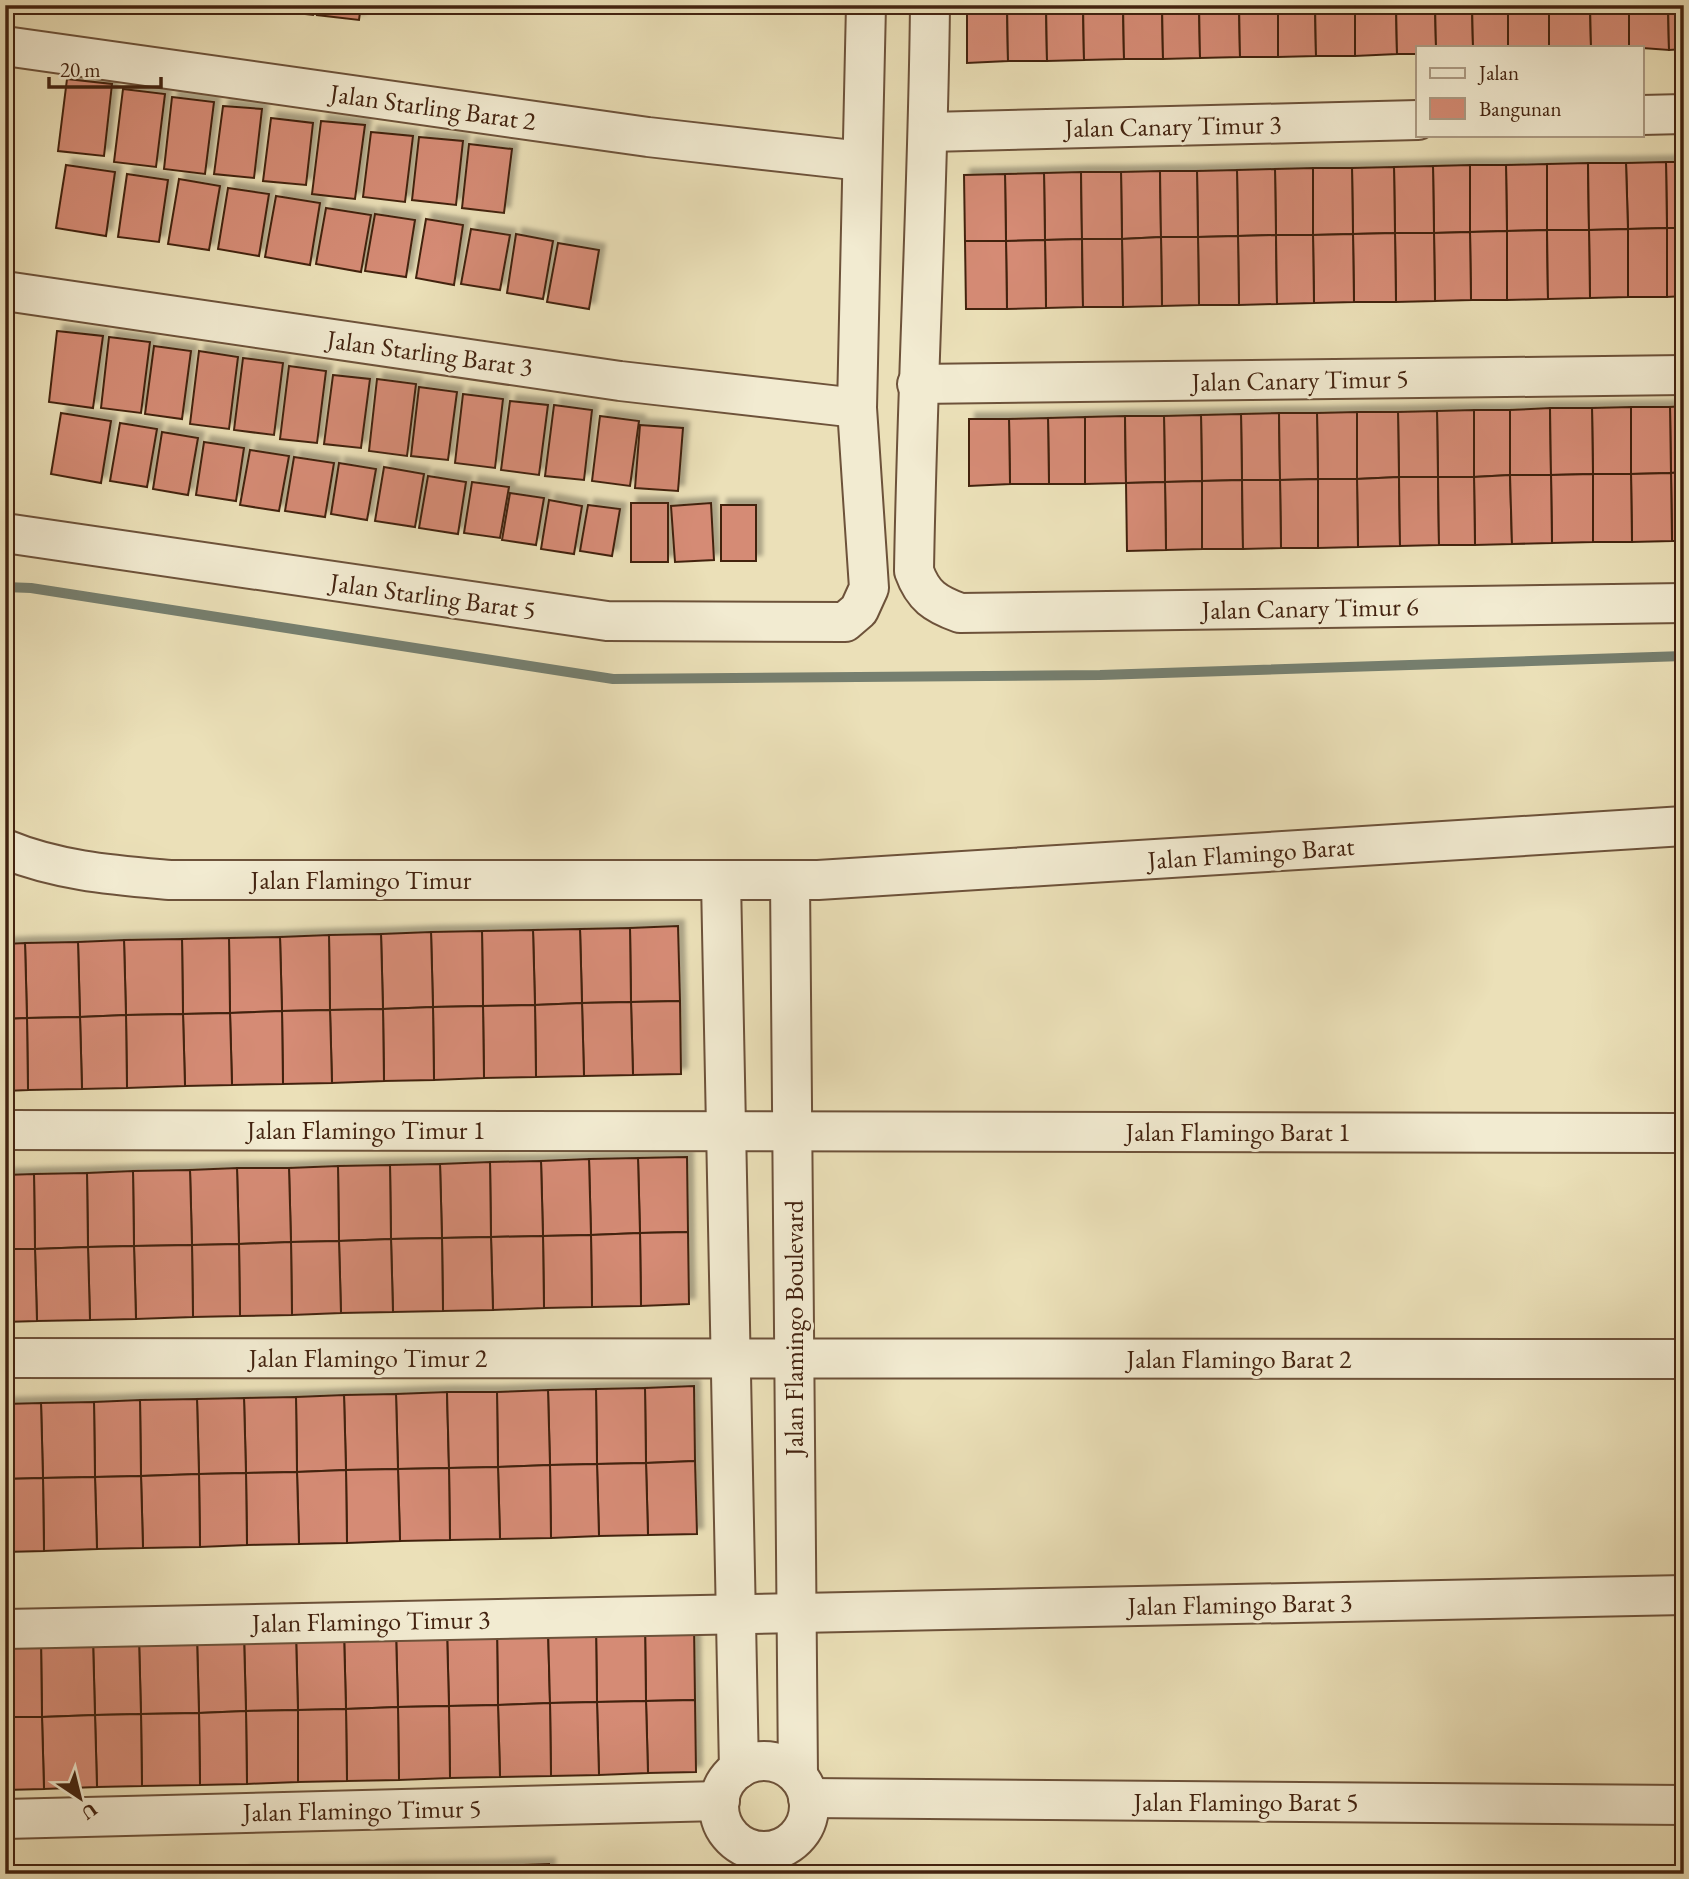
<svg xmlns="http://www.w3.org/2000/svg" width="1689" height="1879" viewBox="0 0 1689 1879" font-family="'EB Garamond',serif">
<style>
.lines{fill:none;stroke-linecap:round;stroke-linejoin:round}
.stream{stroke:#767f6f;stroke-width:10}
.building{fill:#d58b74;stroke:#432310;stroke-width:2;filter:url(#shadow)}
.minor-casing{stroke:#6d523a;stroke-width:42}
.minor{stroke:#f2ebd1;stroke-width:38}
.labels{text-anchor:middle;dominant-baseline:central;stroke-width:6;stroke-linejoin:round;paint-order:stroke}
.street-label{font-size:26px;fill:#432310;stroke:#f2ebd1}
</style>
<defs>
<filter id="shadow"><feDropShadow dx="6" dy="-6" stdDeviation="2" flood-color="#0004"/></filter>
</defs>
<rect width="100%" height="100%" fill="#ebe0b8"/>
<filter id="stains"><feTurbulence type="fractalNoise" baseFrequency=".00286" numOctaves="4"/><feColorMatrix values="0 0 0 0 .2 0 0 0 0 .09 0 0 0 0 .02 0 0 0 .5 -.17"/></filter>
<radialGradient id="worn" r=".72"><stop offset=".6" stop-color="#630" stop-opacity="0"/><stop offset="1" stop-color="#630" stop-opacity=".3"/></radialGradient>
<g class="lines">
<polyline class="stream" points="5,587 31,588 613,679 1100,675 1684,656"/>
</g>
<g class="building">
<polygon points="269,5 314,5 313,15 268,10"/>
<polygon points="318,5 361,5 359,20 317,15"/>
<polygon points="967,5 1007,5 1008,61 967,63"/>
<polygon points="1007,5 1046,5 1047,61 1008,61"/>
<polygon points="1046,5 1083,5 1084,60 1047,61"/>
<polygon points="1083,5 1123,5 1124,59 1084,60"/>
<polygon points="1123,5 1162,5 1163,59 1124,59"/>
<polygon points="1162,5 1199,5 1200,58 1163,59"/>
<polygon points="1199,5 1239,5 1240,57 1200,58"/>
<polygon points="1239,5 1278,5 1278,57 1240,57"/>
<polygon points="1278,5 1315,5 1316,56 1278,57"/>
<polygon points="1315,5 1355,5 1355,56 1316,56"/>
<polygon points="1355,5 1396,5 1397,54 1355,56"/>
<polygon points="1396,5 1435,5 1436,47 1418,47 1418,54 1397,54"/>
<polygon points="1435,5 1472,5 1473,47 1436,47"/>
<polygon points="1472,5 1508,5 1508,47 1473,47"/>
<rect x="1508" y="5" width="41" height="42"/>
<polygon points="1549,5 1590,5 1591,47 1549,47"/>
<polygon points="1590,5 1629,5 1629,47 1591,47"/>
<polygon points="1629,5 1668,5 1669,50 1629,47"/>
<polygon points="1668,5 1684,5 1684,49 1669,50"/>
<polygon points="67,79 112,84 104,156 58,151"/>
<polygon points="123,89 165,94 156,167 114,162"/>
<polygon points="172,97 214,102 205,174 164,169"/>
<polygon points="223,106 262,109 254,178 214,174"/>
<polygon points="271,118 313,123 306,185 263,181"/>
<polygon points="321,121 365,125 355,199 312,194"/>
<polygon points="371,132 413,136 405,202 363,197"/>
<polygon points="419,137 463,141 456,205 412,200"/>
<polygon points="469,144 512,149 504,213 462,208"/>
<polygon points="1666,162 1684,162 1684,228 1667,228"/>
<polygon points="1666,162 1667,228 1628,229 1626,163"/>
<polygon points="1588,163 1589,230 1547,230 1547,164"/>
<polygon points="1588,163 1626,163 1628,229 1589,230"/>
<polygon points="1547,164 1547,230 1507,231 1506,165"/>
<polygon points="66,165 115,172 106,236 56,228"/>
<polygon points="1470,165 1470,232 1434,233 1433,166"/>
<polygon points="1470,165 1506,165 1507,231 1470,232"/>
<polygon points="1433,166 1434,233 1395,233 1394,167"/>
<polygon points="1394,167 1395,233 1353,234 1352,168"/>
<polygon points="1313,168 1352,168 1353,234 1313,235"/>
<polygon points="1313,168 1313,235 1276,235 1275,169"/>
<polygon points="1275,169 1276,235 1238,236 1237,170"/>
<polygon points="1237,170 1238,236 1198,237 1197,171"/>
<polygon points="1160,171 1161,237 1122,239 1121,172"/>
<polygon points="1160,171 1197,171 1198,237 1161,237"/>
<polygon points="1081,172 1082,239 1045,240 1044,173"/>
<polygon points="1081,172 1121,172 1122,239 1082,239"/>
<polygon points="1044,173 1045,240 1006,241 1005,174"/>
<polygon points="127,174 168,180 159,242 118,237"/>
<polygon points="1005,174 1006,241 965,241 964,175"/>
<polygon points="179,179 220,186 209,250 168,244"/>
<polygon points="228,188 269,194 259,256 218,249"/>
<polygon points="276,196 320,203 310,265 265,257"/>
<polygon points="326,208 371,215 361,272 316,264"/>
<polygon points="375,214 415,220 406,277 365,271"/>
<polygon points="426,219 463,225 454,285 416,278"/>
<polygon points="1667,228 1667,297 1628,297 1628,229"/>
<polygon points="1667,228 1684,228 1684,296 1667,297"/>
<polygon points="471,229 510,235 500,290 461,284"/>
<polygon points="1628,229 1628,297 1590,298 1589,230"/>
<polygon points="1547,230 1548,299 1507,300 1507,231"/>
<polygon points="1547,230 1589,230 1590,298 1548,299"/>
<polygon points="1507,231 1507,300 1471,300 1470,232"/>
<polygon points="1470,232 1471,300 1435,301 1434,233"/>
<polygon points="1395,233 1434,233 1435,301 1396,302"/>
<polygon points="1395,233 1396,302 1354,302 1353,234"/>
<polygon points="516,234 553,241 543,299 507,293"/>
<polygon points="1353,234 1354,302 1314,303 1313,235"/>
<polygon points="1276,235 1277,304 1239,305 1238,236"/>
<polygon points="1276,235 1313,235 1314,303 1277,304"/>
<polygon points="1238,236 1239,305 1199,305 1198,237"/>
<polygon points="1161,237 1198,237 1199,305 1162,306"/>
<polygon points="1161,237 1162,306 1123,307 1122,239"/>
<polygon points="1082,239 1083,307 1046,308 1045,240"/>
<polygon points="1082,239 1122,239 1123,307 1083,307"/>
<polygon points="1045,240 1046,308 1007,309 1006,241"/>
<polygon points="965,241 1006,241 1007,309 966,309"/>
<polygon points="558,243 599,250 589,309 547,302"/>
<polygon points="57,331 103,336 93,408 49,402"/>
<polygon points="109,337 150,342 141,413 101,408"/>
<polygon points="154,346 191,351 182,419 145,414"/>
<polygon points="199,351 238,357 229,429 190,424"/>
<polygon points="243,358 283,363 274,435 234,430"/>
<polygon points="289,366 326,371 317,443 280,439"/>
<polygon points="333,375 370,379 361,448 324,444"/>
<polygon points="377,379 416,384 407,456 369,451"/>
<polygon points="419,387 457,392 448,460 411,456"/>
<polygon points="463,394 503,399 495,468 455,463"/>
<polygon points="510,401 548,405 539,475 501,470"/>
<polygon points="554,405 592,410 584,480 545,476"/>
<polygon points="1684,406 1684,472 1671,473 1670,407"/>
<polygon points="1631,407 1631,474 1593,474 1592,408"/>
<polygon points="1631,407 1670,407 1671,473 1631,474"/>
<polygon points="1550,408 1551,475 1510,475 1510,410"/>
<polygon points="1550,408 1592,408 1593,474 1551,475"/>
<polygon points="1474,410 1474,477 1438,477 1437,411"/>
<polygon points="1474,410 1510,410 1510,475 1474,477"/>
<polygon points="1437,411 1438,477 1399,477 1398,412"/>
<polygon points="1357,412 1357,479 1318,479 1317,413"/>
<polygon points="1357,412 1398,412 1399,477 1357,479"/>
<polygon points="61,413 111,421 101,483 51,474"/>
<polygon points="1279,413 1280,480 1242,480 1241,414"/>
<polygon points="1279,413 1317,413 1318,479 1280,480"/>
<polygon points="1241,414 1242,480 1202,481 1201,415"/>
<polygon points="1201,415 1202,481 1165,482 1164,416"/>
<polygon points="600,416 639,421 630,486 592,481"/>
<polygon points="1125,416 1126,483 1085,484 1085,417"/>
<polygon points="1125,416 1164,416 1165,482 1126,483"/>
<polygon points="1085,417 1085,484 1049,484 1048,418"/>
<polygon points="1048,418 1049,484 1010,484 1009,419"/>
<polygon points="969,419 1009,419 1010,484 969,486"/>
<polygon points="120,423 157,429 147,487 110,481"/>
<polygon points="640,425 683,428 678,491 635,488"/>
<polygon points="162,432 198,438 188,495 153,489"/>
<polygon points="204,442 244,448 236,501 196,495"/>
<polygon points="250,450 289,456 279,511 240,505"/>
<polygon points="294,457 334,463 325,517 285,511"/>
<polygon points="339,463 376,469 367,520 331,514"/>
<polygon points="384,467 424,474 415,527 375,521"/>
<polygon points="1684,472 1684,541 1672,541 1671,473"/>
<polygon points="1671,473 1672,541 1632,542 1631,474"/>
<polygon points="1593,474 1593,542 1552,543 1551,475"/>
<polygon points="1593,474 1631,474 1632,542 1593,542"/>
<polygon points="1510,475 1512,544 1475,545 1474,477"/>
<polygon points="1510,475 1551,475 1552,543 1512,544"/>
<polygon points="428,476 466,482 458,534 419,528"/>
<polygon points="1399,477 1400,546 1358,547 1357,479"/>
<polygon points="1399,477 1438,477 1439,545 1400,546"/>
<polygon points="1438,477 1474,477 1475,545 1439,545"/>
<polygon points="1318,479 1318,548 1281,548 1280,480"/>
<polygon points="1318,479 1357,479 1358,547 1318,548"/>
<polygon points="1242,480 1243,549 1202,549 1202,481"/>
<polygon points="1242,480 1280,480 1281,548 1243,549"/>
<polygon points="1202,481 1202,549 1166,550 1165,482"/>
<polygon points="472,482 509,487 500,538 464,533"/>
<polygon points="1165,482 1166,550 1127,551 1126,483"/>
<polygon points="510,493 544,498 536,545 502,540"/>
<polygon points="549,500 582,506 574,554 541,549"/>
<rect x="631" y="503" width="37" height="59"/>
<polygon points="711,503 714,560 675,562 671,506"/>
<polygon points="588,505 620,509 612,556 580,551"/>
<rect x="721" y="505" width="35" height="56"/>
<polygon points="678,926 680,1001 631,1002 630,928"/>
<polygon points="630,928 631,1002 582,1003 580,929"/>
<polygon points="580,929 582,1003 535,1005 533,930"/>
<polygon points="533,930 535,1005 483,1006 482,931"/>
<polygon points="482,931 483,1006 433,1007 431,932"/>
<polygon points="431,932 433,1007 383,1009 381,934"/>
<polygon points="381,934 383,1009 330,1010 329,935"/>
<polygon points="329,935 330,1010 282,1011 280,937"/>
<polygon points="280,937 282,1011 230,1013 229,938"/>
<polygon points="229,938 230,1013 183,1014 182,939"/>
<polygon points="182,939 183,1014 126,1015 124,940"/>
<polygon points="124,940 126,1015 80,1017 78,942"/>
<polygon points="78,942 80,1017 27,1018 25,943"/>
<polygon points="25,943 27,1018 5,1019 5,944"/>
<polygon points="680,1001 681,1074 633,1075 631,1002"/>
<polygon points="631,1002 633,1075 584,1076 582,1003"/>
<polygon points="582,1003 584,1076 536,1077 535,1005"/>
<polygon points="535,1005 536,1077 484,1078 483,1006"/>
<polygon points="483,1006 484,1078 434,1080 433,1007"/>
<polygon points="433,1007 434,1080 384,1081 383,1009"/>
<polygon points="383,1009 384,1081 332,1083 330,1010"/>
<polygon points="330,1010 332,1083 283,1084 282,1011"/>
<polygon points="282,1011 283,1084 232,1085 230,1013"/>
<polygon points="230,1013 232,1085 185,1086 183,1014"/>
<polygon points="183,1014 185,1086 127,1088 126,1015"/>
<polygon points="126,1015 127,1088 82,1089 80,1017"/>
<polygon points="80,1017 82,1089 28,1090 27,1018"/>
<polygon points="27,1018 28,1090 5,1091 5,1019"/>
<polygon points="687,1157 688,1232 640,1233 638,1158"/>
<polygon points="638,1158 640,1233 591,1235 589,1159"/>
<polygon points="589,1159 591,1235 543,1236 541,1161"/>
<polygon points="541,1161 543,1236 491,1237 490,1162"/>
<polygon points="490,1162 491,1237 442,1238 440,1164"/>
<polygon points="440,1164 442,1238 391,1239 390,1165"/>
<polygon points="390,1165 391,1239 339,1241 338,1166"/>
<polygon points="338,1166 339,1241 291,1242 289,1168"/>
<polygon points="237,1168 289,1168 291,1242 239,1244"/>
<polygon points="237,1168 239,1244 192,1245 190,1170"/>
<polygon points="190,1170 192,1245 134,1246 133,1171"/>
<polygon points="133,1171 134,1246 88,1247 87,1173"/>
<polygon points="87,1173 88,1247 35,1249 34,1174"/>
<polygon points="34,1174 35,1249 5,1249 5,1175"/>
<polygon points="688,1232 689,1304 641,1306 640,1233"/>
<polygon points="640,1233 641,1306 592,1307 591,1235"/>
<polygon points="591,1235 592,1307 544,1308 543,1236"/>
<polygon points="543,1236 544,1308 493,1310 491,1237"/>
<polygon points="491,1237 493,1310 443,1311 442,1238"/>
<polygon points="442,1238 443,1311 393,1312 391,1239"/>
<polygon points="391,1239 393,1312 341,1313 339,1241"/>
<polygon points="339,1241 341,1313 292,1315 291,1242"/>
<polygon points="291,1242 292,1315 240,1316 239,1244"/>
<polygon points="239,1244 240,1316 193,1317 192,1245"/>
<polygon points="192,1245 193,1317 136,1319 134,1246"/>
<polygon points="134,1246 136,1319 90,1320 88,1247"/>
<polygon points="88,1247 90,1320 37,1321 35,1249"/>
<polygon points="5,1249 35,1249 37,1321 5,1322"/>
<polygon points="694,1386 695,1461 646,1463 645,1388"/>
<polygon points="645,1388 646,1463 597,1464 596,1389"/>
<polygon points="596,1389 597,1464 550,1465 548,1390"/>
<polygon points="548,1390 550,1465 498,1467 497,1392"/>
<polygon points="447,1392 449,1468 398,1469 396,1394"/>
<polygon points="447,1392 497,1392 498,1467 449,1468"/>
<polygon points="396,1394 398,1469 346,1470 344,1395"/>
<polygon points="344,1395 346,1470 297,1472 296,1397"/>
<polygon points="296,1397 297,1472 246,1473 244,1398"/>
<polygon points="244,1398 246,1473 199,1474 197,1399"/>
<polygon points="197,1399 199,1474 141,1476 140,1400"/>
<polygon points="140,1400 141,1476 95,1477 94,1402"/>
<polygon points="94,1402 95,1477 43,1478 41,1403"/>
<polygon points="41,1403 43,1478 5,1479 5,1404"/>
<polygon points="695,1461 697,1534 648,1535 646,1463"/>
<polygon points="646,1463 648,1535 599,1536 597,1464"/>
<polygon points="597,1464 599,1536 551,1538 550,1465"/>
<polygon points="550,1465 551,1538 500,1539 498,1467"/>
<polygon points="498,1467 500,1539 450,1540 449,1468"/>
<polygon points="449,1468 450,1540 400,1541 398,1469"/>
<polygon points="398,1469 400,1541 347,1543 346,1470"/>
<polygon points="346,1470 347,1543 299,1544 297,1472"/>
<polygon points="297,1472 299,1544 247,1545 246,1473"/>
<polygon points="246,1473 247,1545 200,1547 199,1474"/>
<polygon points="199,1474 200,1547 143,1548 141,1476"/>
<polygon points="141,1476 143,1548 97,1549 95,1477"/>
<polygon points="95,1477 97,1549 44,1551 43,1478"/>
<polygon points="43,1478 44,1551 5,1552 5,1479"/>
<polygon points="694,1625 695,1700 646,1701 645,1626"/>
<polygon points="645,1626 646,1701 597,1702 596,1628"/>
<polygon points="548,1628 550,1703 498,1705 497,1630"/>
<polygon points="548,1628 596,1628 597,1702 550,1703"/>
<polygon points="497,1630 498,1705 449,1706 447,1631"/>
<polygon points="447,1631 449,1706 398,1707 396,1632"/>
<polygon points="396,1632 398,1707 346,1709 344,1633"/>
<polygon points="344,1633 346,1709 298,1710 296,1635"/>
<polygon points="296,1635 298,1710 246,1711 244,1636"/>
<polygon points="244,1636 246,1711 199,1713 197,1638"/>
<polygon points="197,1638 199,1713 141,1714 139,1639"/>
<polygon points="139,1639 141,1714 95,1715 93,1640"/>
<polygon points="93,1640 95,1715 42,1717 41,1642"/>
<polygon points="5,1642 41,1642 42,1717 5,1717"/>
<polygon points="695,1700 696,1772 648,1773 646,1701"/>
<polygon points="646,1701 648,1773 599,1775 597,1702"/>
<polygon points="597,1702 599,1775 551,1776 550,1703"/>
<polygon points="550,1703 551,1776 500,1777 498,1705"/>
<polygon points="498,1705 500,1777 450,1778 449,1706"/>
<polygon points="449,1706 450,1778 399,1780 398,1707"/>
<polygon points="398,1707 399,1780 347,1781 346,1709"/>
<polygon points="346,1709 347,1781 298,1782 298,1710"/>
<polygon points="298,1710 298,1782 247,1784 246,1711"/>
<polygon points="246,1711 247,1784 200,1785 199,1713"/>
<polygon points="199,1713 200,1785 142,1786 141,1714"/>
<polygon points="141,1714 142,1786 97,1787 95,1715"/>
<polygon points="95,1715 97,1787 44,1789 42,1717"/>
<polygon points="5,1717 42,1717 44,1789 5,1790"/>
<polygon points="549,1864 549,1874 497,1874 497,1866"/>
<polygon points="497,1866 497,1874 448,1874 448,1867"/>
<polygon points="448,1867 448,1874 397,1874 397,1868"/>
<polygon points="397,1868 397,1874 345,1874 345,1870"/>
<polygon points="345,1870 345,1874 296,1874 296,1871"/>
<polygon points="296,1871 296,1874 244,1874 244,1872"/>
</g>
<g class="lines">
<g class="minor-casing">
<g id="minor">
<path d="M930,5C928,194 917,382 914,571C923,596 935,604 960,613L1684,603"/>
<polyline points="5,46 648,137 862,161"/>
<polyline points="1642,115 1684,114"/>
<polyline points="929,132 1418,120"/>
<polyline points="5,291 620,381 857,408"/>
<polyline points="917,384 1684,375"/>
<polyline points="5,533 607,621 845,622 859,610 869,588 857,408 866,5"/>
<path d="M5,849C58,871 114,875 170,880H818L1684,826"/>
<polyline points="721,881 739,1769"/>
<polyline points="790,881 798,1776"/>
<polyline points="5,1130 1684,1133"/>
<polyline points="5,1358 1684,1359"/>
<polyline points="5,1629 1684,1595"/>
<circle cx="764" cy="1806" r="45"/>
<polyline points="808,1798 1684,1805"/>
<polyline points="5,1819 720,1801"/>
</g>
</g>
<use href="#minor" class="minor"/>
</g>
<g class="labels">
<g class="street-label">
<text transform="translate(433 107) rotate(8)">Jalan Starling Barat 2</text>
<text transform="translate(1173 126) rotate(-1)">Jalan Canary Timur 3</text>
<text transform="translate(430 353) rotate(8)">Jalan Starling Barat 3</text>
<text transform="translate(1300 380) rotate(-1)">Jalan Canary Timur 5</text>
<text transform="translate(433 596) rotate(8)">Jalan Starling Barat 5</text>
<text transform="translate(1310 608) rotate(-1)">Jalan Canary Timur 6</text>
<text transform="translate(1251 853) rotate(-4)">Jalan Flamingo Barat</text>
<text x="361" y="880">Jalan Flamingo Timur</text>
<text x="366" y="1130">Jalan Flamingo Timur 1</text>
<text x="1238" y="1132">Jalan Flamingo Barat 1</text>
<text transform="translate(794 1328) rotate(-90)">Jalan Flamingo Boulevard</text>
<text x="368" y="1358">Jalan Flamingo Timur 2</text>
<text x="1239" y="1359">Jalan Flamingo Barat 2</text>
<text transform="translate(1240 1604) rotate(-1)">Jalan Flamingo Barat 3</text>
<text transform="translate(371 1621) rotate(-1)">Jalan Flamingo Timur 3</text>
<text x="1246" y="1802">Jalan Flamingo Barat 5</text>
<text transform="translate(362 1810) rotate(-1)">Jalan Flamingo Timur 5</text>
</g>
</g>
<rect width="1689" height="1879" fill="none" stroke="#ebe0b8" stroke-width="28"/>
<rect x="7" y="7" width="1675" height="1865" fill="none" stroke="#432310" stroke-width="3.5"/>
<rect x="14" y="14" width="1661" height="1851" fill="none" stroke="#432310" stroke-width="2"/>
<rect x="1416" y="46" width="228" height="91" fill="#f2ebd1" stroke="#ac9b84" stroke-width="2"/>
<rect x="1430" y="68" width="35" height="10" fill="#f2ebd1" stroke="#ac9b84" stroke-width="2"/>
<text x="1479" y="80" font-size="21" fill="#432310">Jalan</text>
<rect x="1430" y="98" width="35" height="21" fill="#d58b74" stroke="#ac9b84" stroke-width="2"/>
<text x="1479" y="116" font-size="21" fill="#432310">Bangunan</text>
<g transform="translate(80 1798) rotate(145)" stroke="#f2ebd1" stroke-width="5" paint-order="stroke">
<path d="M0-5L12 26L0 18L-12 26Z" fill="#432310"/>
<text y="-10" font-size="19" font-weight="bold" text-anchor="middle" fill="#432310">U</text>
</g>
<path d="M49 77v10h112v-10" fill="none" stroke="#432310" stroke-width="3.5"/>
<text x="60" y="77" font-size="21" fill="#432310" stroke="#f2ebd1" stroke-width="5" paint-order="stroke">20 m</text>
<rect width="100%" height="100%" filter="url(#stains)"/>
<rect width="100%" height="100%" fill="url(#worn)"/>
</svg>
